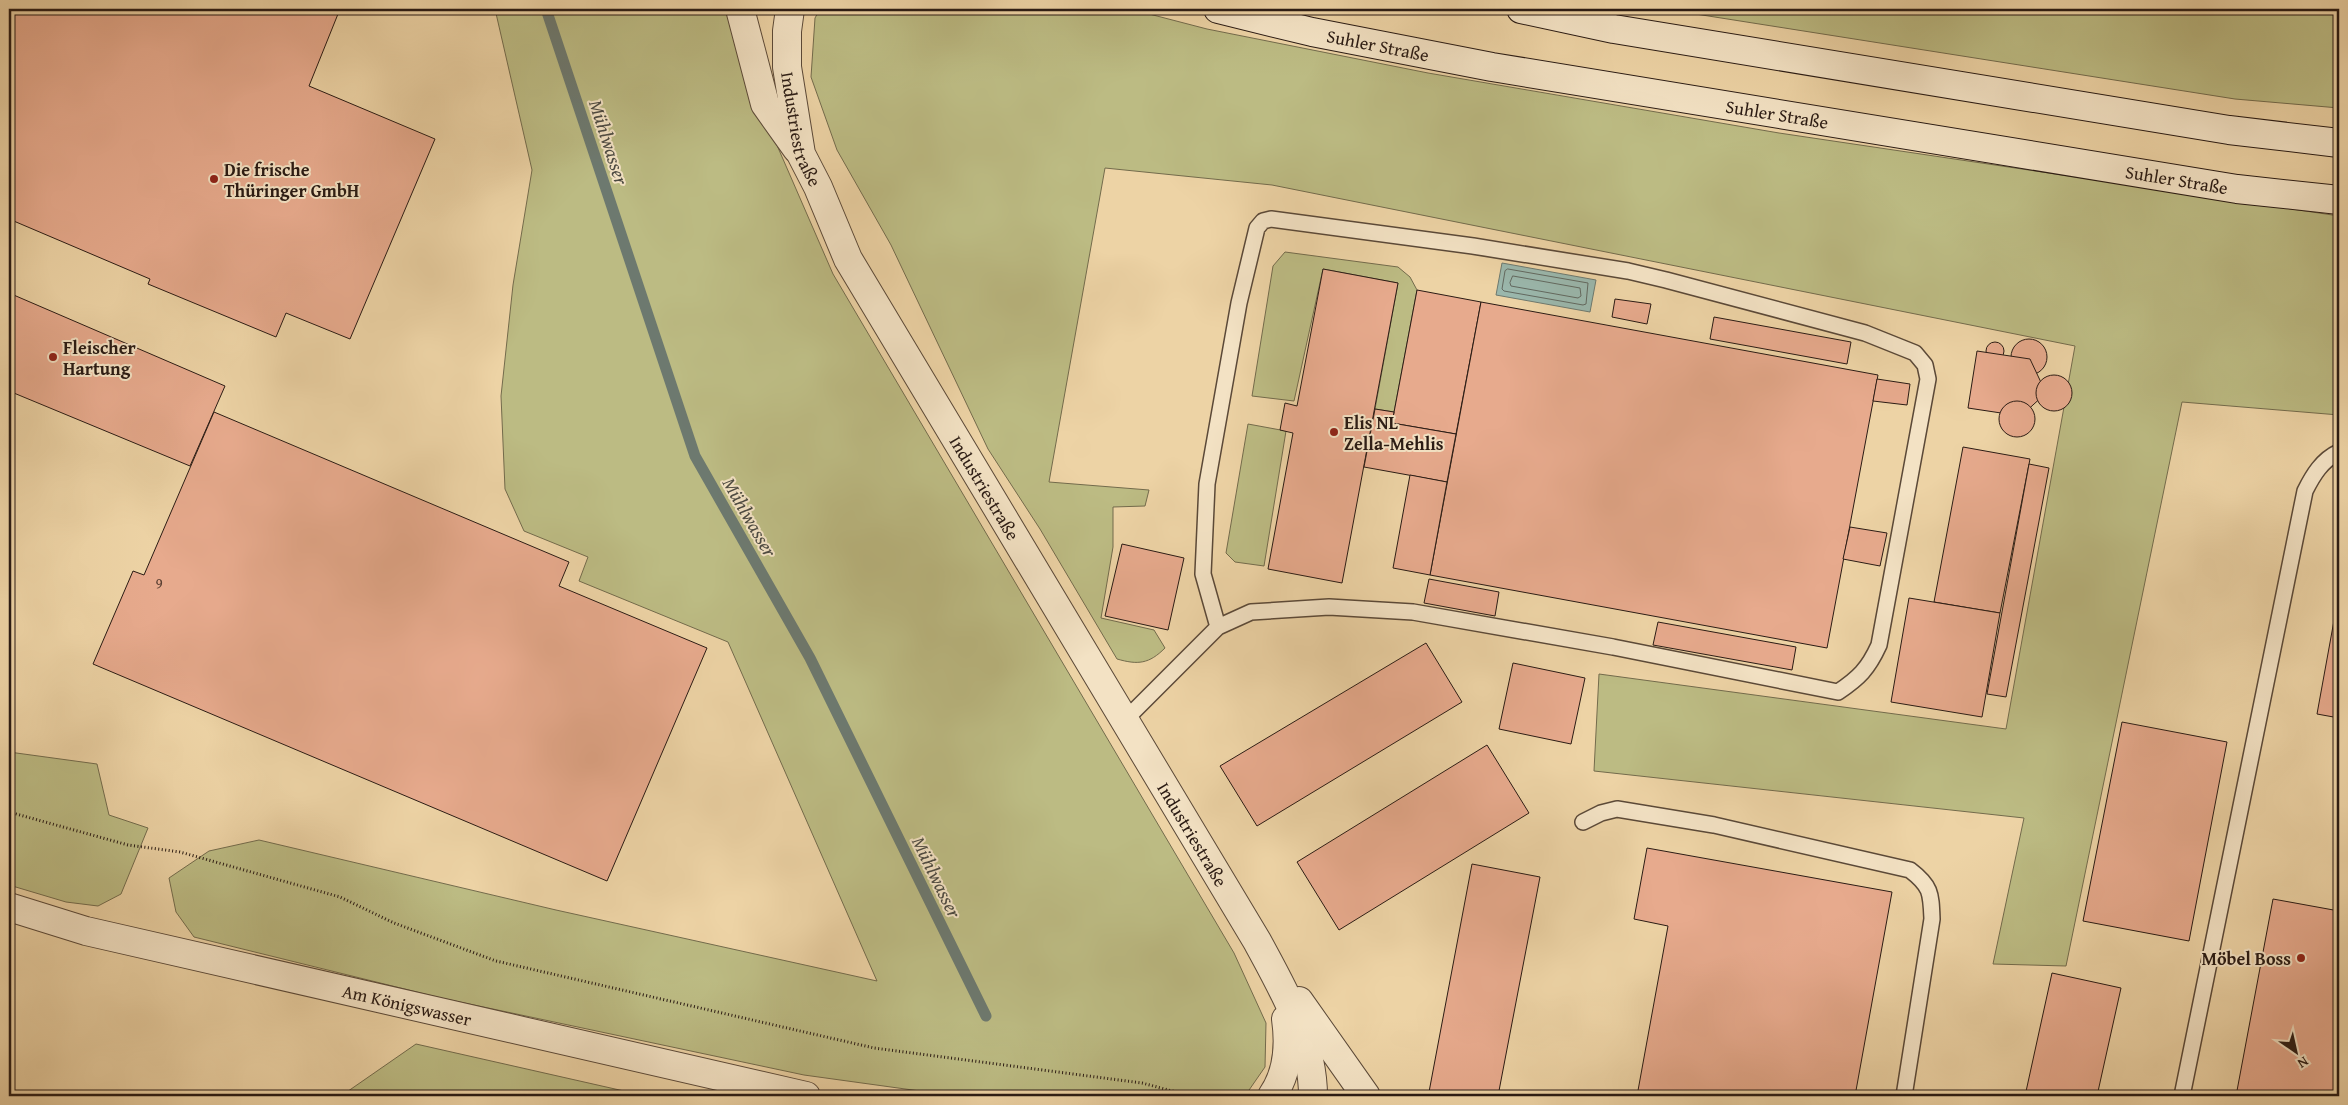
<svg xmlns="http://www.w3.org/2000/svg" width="2348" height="1105" viewBox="0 0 2348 1105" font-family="'Gentium Book Plus',serif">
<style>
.green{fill:#bcbb83;stroke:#736b4c}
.water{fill:#9ab7ac;stroke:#6d796f}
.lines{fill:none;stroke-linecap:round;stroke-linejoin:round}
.shore{stroke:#626960;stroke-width:1}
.stream{stroke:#6d796f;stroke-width:11}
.building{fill:#e7aa8d;stroke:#2a1b14}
.service-casing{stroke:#5b4938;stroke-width:18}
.tertiary-casing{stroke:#5b4938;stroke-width:30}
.secondary-casing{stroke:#2a1b14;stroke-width:30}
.path{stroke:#2a1b14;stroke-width:3;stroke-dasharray:1 2.5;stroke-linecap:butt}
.service{stroke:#f3e2c4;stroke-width:15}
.tertiary{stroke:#f3e2c4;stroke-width:28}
.secondary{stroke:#f3e2c4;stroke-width:28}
.poi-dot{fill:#8f2418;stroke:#f3e2c4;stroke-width:2}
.labels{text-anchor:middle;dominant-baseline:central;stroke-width:4;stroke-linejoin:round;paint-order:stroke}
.number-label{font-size:15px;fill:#593f32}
.street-label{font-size:18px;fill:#2a1b14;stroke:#f3e2c4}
.poi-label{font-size:18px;font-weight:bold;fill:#2a1b14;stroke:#f3e2c4;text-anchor:start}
.water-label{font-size:19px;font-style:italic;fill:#4c4a42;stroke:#f3e2c4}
</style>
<rect width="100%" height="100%" fill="#edd3a5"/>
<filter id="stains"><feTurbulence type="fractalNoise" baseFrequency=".004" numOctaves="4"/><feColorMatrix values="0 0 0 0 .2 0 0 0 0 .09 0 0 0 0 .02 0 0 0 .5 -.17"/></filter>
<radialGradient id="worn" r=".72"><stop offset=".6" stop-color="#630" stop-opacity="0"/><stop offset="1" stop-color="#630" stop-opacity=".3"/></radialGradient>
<g class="green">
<polygon points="495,9 731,9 749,81 833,274 1234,953 1266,1023 1265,1067 1247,1093 1242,1096 956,1096 804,1075 441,998 194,937 176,912 169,878 209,851 259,840 556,910 877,981 728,642 579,581 588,557 524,531 505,489 501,396 513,285 532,170"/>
<path d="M820,9H1130L1207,29L1428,73L1779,133L2339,216V415L2182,402L2066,966L1993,964L2024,818L1594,771L1599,674L2006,729L2075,346L1272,185L1105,168L1049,482L1149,490L1145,506L1113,507V547L1101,618L1154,630L1165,648C1149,664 1138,665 1117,659L1040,529L988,449L891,245L837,150L811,77L815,18Z"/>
<polygon points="1664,9 2339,9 2339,108 2235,99"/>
<polygon points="1285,252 1398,267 1410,277 1417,290 1394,412 1375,409 1398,283 1323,269 1294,401 1252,396 1273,266"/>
<polygon points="1248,424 1286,431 1264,566 1235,562 1226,553"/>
<polygon points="9,752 97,764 109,815 148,828 121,894 98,906 66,902 9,885"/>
<polygon points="416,1044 646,1096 341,1096"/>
</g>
<polygon class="water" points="1502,263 1596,280 1590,312 1496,295"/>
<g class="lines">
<g class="shore">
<polygon points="1508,269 1588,283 1586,304 1583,305 1504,291 1502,289 1505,271"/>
<polygon points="1513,276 1580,288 1581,296 1578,298 1511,286 1510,283"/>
</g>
<polyline class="stream" points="546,9 695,456 810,658 986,1016"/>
</g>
<g class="building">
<polygon points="9,9 340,9 309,86 435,139 350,339 286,313 276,337 148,284 150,279 9,219"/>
<polygon points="1323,269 1398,283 1342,583 1268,569 1293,433 1280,430 1285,403 1297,406"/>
<polygon points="1417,290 1481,302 1456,434 1392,423"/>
<polygon points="9,293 225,386 190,466 9,391"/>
<polygon points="1615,299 1651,304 1647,324 1612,317"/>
<polygon points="1481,302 1878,375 1827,648 1430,575"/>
<polygon points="1714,317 1851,342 1847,364 1710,339"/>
<circle cx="2029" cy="357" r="18"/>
<circle cx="1995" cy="351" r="9"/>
<polygon points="1977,351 2030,359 2046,393 2021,416 1968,408"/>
<circle cx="2054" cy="393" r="18"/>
<polygon points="1877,379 1910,384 1907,405 1873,401"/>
<circle cx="2017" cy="419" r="18"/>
<polygon points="1375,409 1394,412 1392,423 1456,434 1447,482 1364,467"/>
<polygon points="214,412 569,562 559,586 707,648 607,881 93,664 133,571 144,575"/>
<polygon points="1963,447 2030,459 2000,613 1934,602"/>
<polygon points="2029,464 2049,468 2006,697 1987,694"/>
<polygon points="1410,475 1447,482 1430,575 1393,568"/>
<polygon points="1850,527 1887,533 1880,566 1843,559"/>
<polygon points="1122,544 1184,558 1168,630 1105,616"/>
<polygon points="1429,579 1499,592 1495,616 1424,603"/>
<polygon points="2339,593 2339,718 2317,714"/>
<polygon points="1909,598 2000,613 1982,717 1891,702"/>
<polygon points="1658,622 1796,647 1792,670 1653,645"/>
<polygon points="1426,643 1462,702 1257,826 1220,766"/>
<polygon points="1513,663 1585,678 1571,744 1499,729"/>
<polygon points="2122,722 2227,742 2189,941 2083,921"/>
<polygon points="1487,745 1529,813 1339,930 1297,862"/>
<polygon points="1647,848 1892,892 1855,1096 1637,1096 1668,926 1634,919"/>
<polygon points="1472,864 1540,877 1498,1096 1453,1096 1429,1092"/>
<polygon points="2273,899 2339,911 2339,1096 2236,1096"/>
<polygon points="2052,973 2121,988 2097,1096 2025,1096"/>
</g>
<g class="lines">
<g class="service-casing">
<g id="service">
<path d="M1124,721L1218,627L1251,612L1329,607L1413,612L1613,647L1838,692C1859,678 1868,669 1879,645L1928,379L1925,365L1915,353L1865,333L1666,280L1628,271L1473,246L1271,219L1263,221L1257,228L1239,303L1207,484L1203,574L1218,627"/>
<path d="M1583,822L1601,813L1617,809L1714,825L1910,870C1931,886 1931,893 1932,919L1904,1096"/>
<path d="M2182,1096L2305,491C2313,475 2322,460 2339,452"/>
</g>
</g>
<g class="tertiary-casing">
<g id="tertiary">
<polyline points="740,9 765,104 797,149"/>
<path id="s1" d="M790,9L787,31V67L801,154L818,187L848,259L1257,941C1283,989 1313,1040 1313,1096"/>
<path id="s2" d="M9,907L86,931L806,1096"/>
<polyline points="1299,1001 1366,1096"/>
<path d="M1272,1096C1288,1073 1290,1047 1286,1019"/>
</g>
</g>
<g class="secondary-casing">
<g id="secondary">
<path id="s3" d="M1218,9L1312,32L1492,67L2237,189L2339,200"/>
<polyline points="1521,9 1614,29 2229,130 2339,143"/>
</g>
</g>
<polyline class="path" points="9,812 128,845 180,852 340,897 394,923 496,961 874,1048 1142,1083 1191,1096"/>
<use href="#service" class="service"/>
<use href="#tertiary" class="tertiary"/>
<use href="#secondary" class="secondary"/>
</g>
<g class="poi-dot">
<circle cx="214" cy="179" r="5"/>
<circle cx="53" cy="357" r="5"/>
<circle cx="1334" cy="432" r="5"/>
<circle cx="2301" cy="958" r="5"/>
</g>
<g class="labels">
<g class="number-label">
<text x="159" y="582">9</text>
</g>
<g class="street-label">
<text stroke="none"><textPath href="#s3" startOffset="164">Suhler Straße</textPath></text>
<text stroke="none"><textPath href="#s3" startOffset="569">Suhler Straße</textPath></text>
<text stroke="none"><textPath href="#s1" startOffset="122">Industriestraße</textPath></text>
<text stroke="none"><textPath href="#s3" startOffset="974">Suhler Straße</textPath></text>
<text stroke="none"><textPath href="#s1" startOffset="528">Industriestraße</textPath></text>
<text stroke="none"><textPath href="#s1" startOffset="932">Industriestraße</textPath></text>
<text stroke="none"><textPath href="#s2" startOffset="410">Am Königswasser</textPath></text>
</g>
<g class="poi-label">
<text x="224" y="169">Die frische<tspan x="224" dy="21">Thüringer GmbH</tspan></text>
<text x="63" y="347">Fleischer<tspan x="63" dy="21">Hartung</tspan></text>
<text x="1344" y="422">Elis NL<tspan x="1344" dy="21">Zella-Mehlis</tspan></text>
<text x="2291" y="958" text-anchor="end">Möbel Boss</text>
</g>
<g class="water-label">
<text transform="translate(609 142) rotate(72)">Mühlwasser</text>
<text transform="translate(750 517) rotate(60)">Mühlwasser</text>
<text transform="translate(937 877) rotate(64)">Mühlwasser</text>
</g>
</g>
<rect width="2348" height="1105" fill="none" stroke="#edd3a5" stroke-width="30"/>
<rect x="10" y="10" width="2328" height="1085" fill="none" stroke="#2a1b14" stroke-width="2.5"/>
<rect x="15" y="15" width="2318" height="1075" fill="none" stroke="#2a1b14"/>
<g transform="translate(2296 1052) rotate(146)" stroke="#f3e2c4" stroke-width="4" paint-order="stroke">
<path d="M0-4L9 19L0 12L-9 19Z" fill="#2a1b14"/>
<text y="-8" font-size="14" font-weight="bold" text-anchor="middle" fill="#2a1b14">N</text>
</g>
<rect width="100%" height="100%" filter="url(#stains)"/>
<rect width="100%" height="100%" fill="url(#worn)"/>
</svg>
